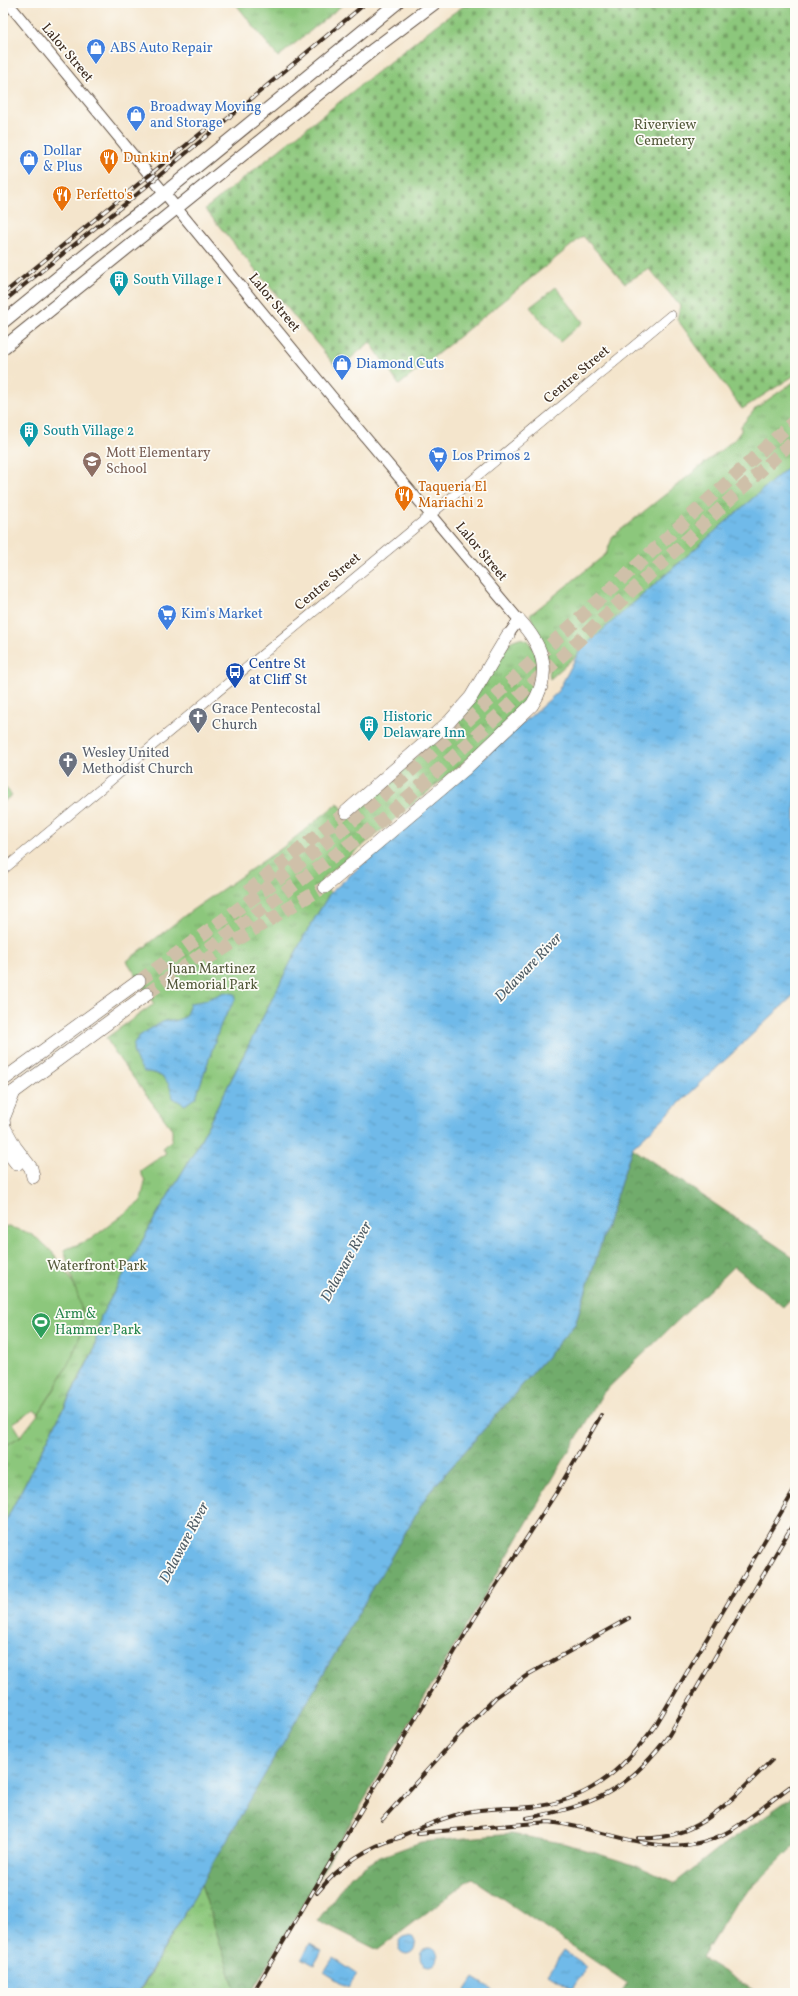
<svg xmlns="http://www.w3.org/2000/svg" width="798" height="1996" viewBox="0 0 798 1996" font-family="Vollkorn,serif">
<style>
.grass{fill:url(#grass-tufts);stroke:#64784d}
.forest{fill:url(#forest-crowns);stroke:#566b45}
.cemetery{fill:url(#cemetery-stones);stroke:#64784d}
.pitch{fill:#8cc77c;stroke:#64784d}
.water{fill:url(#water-ripples);stroke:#567284}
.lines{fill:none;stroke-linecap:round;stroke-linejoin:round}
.motorway-tunnel{stroke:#cfc0a9;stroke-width:13;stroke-dasharray:13 6;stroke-linecap:butt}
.tertiary-casing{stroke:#574638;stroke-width:10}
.secondary-casing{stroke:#574638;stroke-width:12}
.trunk-casing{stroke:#574638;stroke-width:14}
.motorway-casing{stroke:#574638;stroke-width:14}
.tertiary{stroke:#fff;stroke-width:9}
.secondary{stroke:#fff;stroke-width:10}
.trunk{stroke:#fff;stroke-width:12}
.motorway{stroke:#fff;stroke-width:13}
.rail-casing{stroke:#3b2a1e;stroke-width:4}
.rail{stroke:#fdfcf7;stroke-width:2.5;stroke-dasharray:8;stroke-linecap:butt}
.labels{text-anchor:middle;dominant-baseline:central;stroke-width:3.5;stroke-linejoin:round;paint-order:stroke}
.shop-label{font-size:14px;fill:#366cbe;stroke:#fdfcf7;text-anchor:start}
.street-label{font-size:14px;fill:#3b2a1e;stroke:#fdfcf7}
.park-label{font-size:14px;fill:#53593a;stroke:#fdfcf7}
.food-label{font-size:14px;fill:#c56008;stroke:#fdfcf7;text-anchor:start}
.culture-label{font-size:14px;fill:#0d838f;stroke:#fdfcf7;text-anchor:start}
.education-label{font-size:14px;fill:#785e54;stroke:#fdfcf7;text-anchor:start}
.transit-label{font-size:14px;fill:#164399;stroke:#fdfcf7;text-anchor:start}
.worship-label{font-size:14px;fill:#5b616d;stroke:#fdfcf7;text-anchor:start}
.leisure-label{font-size:14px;fill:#27864d;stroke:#fdfcf7;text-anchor:start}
.water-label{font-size:15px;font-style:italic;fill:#4e5c65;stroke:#fdfcf7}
</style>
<defs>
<pattern id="grass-tufts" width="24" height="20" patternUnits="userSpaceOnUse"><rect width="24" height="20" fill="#8cc77c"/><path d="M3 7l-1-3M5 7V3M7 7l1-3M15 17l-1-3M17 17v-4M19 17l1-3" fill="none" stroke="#74a265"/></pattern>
<pattern id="forest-crowns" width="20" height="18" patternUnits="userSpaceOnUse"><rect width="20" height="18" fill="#71ac6c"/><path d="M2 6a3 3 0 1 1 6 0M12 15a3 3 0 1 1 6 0" fill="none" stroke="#5e8c58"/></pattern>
<pattern id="cemetery-stones" width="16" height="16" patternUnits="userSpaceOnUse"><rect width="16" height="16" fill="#8cc77c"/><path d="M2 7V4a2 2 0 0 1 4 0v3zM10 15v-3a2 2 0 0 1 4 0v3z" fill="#74a265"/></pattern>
<pattern id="water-ripples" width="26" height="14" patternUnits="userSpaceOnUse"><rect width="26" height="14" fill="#70bae9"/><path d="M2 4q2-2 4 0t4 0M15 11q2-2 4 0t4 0" fill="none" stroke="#5d97bc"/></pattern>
</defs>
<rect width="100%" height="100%" fill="#fdfcf7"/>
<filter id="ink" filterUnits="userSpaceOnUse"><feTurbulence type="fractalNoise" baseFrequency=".025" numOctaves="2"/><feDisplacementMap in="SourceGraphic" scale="8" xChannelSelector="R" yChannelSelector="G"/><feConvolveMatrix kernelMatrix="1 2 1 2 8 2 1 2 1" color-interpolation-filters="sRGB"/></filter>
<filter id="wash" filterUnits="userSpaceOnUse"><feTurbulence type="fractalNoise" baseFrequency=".012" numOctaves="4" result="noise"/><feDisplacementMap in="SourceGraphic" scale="16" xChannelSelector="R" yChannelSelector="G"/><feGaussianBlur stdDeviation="0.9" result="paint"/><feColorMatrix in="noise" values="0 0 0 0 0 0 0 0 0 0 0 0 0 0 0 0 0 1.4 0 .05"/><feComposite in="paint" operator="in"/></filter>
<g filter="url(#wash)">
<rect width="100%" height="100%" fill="#f4e5cc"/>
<g class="grass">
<polygon points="235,3 345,3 278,57"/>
<polygon points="556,287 583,322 560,342 530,307"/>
<polygon points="795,381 795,461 550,679 547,655 530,615 606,554 613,536 735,439 741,431 741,426 756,408"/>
<polygon points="519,638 528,640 536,653 538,683 517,718 321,880 330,893 304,936 195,1151 157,1214 101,1316 94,1349 3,1526 3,1447 21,1436 39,1413 54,1390 77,1344 81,1309 64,1250 91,1239 141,1201 145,1181 140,1171 166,1153 162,1148 172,1140 172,1129 120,1060 106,1038 154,1004 127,961 188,913 282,848 338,803 348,816 424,750 511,641"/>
<polygon points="3,785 12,795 3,802"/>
<polygon points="201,1884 236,1993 139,1993"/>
</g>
<g class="forest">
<polygon points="632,1148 795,1258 795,1294 783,1307 734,1266 603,1393 251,1993 236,1993 201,1884 427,1495 575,1324"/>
<polygon points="795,1795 795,1845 736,1903 702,1958 758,1993 621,1993 627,1983 472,1878 378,1950 318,1920 351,1875 380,1857 421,1842 511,1834 567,1844 640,1867 675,1883 719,1848"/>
</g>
<polygon class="cemetery" points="468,3 795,3 795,375 742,409 677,319 680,306 649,269 625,283 583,236 399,385 370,342 338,369 205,209 436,25"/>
<path class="pitch" d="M3,1226C13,1228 24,1230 32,1235C61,1253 90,1300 80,1335C74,1358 52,1393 39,1413L34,1410L13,1423L21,1436L3,1447Z"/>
<g class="water">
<polygon points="795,461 795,994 632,1148 575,1324 427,1495 138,1993 3,1993 3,1526 94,1350 101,1316 157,1214 195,1151 304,936 330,893 557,693 580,650"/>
<path d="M225,992L235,994L236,998L221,1024L196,1097L185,1105L173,1098C170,1081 162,1072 144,1072C120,1040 139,1036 166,1020L174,1021L185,1017L190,1003L203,1001Z"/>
<circle cx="407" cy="1945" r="9"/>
<polygon points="310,1944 322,1951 314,1965 302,1958"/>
<circle cx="429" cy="1957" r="9"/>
<polygon points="563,1951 587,1967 572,1989 548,1974"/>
<polygon points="333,1958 357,1974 348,1987 324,1972"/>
<polygon points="474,1978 498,1993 464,1993"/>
</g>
</g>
<g filter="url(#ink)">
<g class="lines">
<g class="motorway-tunnel">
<polyline points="248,891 346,812"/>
<path d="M204,961C244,937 283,910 325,887"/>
<polyline points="139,981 294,868 370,807 454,733 795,420"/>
<polyline points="147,994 381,821 464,747 795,439"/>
</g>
<g class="tertiary-casing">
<polyline id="tertiary" points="3,870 671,315"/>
</g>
<g class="secondary-casing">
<polyline id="secondary" points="8,3 361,432 519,620 508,635"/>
</g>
<g class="trunk-casing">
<g id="trunk">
<polyline points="3,322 121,226 151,204 397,3"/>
<polyline points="3,348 374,49 435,3"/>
</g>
</g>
<g class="motorway-casing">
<g id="motorway">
<polyline points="346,812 449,722 471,697 508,635"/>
<path d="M325,887L465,769L532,705C553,673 543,646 519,620"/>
<polyline points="3,1080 139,981"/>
<polyline points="14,1092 3,1119 4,1127 15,1147 31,1168 33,1177"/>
<polyline points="3,1100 147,994"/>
<polyline points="3,1146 17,1164"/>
</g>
</g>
<use href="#tertiary" class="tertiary"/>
<use href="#secondary" class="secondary"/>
<use href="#trunk" class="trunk"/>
<use href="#motorway" class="motorway"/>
<g class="rail-casing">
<g id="rail">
<polyline points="3,294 206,129"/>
<polyline points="3,302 130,200 366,3"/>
<path d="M527,1818C595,1805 627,1792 669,1735L795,1521"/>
<polyline points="382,1820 460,1734 496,1697 529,1674 629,1618"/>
<path d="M418,1833L549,1822C613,1829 671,1867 733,1829C755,1815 774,1798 795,1783"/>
<path d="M396,1838C421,1828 447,1815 473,1811C495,1807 518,1809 540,1806C594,1798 627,1765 657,1723L795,1489"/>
<path d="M638,1838C699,1842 733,1797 772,1760"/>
<path d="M317,1893C339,1866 368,1846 402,1837"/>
<polyline points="253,1993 474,1619 556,1493 601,1415"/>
</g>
</g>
<use href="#rail" class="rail"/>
</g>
</g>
<defs>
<g id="shop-pin" transform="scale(1)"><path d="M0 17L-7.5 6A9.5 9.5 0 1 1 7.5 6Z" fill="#3f7fe0" stroke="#fdfcf7"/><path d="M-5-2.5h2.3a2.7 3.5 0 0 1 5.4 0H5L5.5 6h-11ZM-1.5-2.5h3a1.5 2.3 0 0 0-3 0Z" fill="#fff"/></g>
<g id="restaurant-pin" transform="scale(1)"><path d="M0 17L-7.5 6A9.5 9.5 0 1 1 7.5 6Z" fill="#e8710a" stroke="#fdfcf7"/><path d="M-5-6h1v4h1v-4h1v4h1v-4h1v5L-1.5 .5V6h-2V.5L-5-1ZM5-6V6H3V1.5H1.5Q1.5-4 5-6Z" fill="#fff"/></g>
<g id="building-pin" transform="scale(1)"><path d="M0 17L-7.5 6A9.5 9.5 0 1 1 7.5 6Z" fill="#0f9aa8" stroke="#fdfcf7"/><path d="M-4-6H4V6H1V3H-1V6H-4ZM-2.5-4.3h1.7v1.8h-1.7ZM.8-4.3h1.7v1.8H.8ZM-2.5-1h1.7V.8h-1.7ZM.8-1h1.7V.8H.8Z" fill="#fff"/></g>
<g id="supermarket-pin" transform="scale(1)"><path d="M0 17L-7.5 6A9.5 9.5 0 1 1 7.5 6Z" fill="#3f7fe0" stroke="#fdfcf7"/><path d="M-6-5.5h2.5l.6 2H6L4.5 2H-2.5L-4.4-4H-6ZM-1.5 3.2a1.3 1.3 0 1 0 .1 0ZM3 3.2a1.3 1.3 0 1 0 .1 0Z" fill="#fff"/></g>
<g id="school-pin" transform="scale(1)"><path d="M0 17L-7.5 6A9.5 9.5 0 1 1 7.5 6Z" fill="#8d6e63" stroke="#fdfcf7"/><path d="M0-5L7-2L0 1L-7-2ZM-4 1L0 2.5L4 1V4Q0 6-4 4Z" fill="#fff"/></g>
<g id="bus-pin" transform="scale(1)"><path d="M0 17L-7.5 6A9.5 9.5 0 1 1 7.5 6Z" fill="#1a4fb4" stroke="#fdfcf7"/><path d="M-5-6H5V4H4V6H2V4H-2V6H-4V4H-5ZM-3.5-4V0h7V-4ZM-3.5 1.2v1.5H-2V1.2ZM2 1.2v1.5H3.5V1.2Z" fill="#fff"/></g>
<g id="church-pin" transform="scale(1)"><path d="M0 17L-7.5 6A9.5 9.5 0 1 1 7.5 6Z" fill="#6b7280" stroke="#fdfcf7"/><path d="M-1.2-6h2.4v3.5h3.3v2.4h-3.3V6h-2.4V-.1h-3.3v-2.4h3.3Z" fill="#fff"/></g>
<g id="stadium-pin" transform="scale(1)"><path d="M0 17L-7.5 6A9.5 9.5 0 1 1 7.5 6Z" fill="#2e9e5b" stroke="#fdfcf7"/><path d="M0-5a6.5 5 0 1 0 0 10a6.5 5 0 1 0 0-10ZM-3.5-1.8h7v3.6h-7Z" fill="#fff"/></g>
</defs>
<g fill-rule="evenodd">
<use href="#shop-pin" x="96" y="48"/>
<use href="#shop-pin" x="136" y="115"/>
<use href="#restaurant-pin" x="109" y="158"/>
<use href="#shop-pin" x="29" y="159"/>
<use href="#restaurant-pin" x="62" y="195"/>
<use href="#building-pin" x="119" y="280"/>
<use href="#shop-pin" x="342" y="364"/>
<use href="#building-pin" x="29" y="431"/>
<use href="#supermarket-pin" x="438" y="456"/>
<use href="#school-pin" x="92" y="461"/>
<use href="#restaurant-pin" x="404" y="495"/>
<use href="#supermarket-pin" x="167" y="614"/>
<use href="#bus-pin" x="235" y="672"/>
<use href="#church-pin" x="198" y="717"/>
<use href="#building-pin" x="369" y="725"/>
<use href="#church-pin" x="68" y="761"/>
<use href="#stadium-pin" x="41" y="1322"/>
</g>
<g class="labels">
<g class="shop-label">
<text x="110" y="48">ABS Auto Repair</text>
<text x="150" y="107">Broadway Moving<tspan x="150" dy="16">and Storage</tspan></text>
<text x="43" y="151">Dollar<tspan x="43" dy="16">&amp; Plus</tspan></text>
<text x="356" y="364">Diamond Cuts</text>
<text x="452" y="456">Los Primos 2</text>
<text x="181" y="614">Kim's Market</text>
</g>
<g class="street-label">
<text transform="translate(67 53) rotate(50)">Lalor Street</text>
<text transform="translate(274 303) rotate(50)">Lalor Street</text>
<text transform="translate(577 375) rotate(-40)">Centre Street</text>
<text transform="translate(481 552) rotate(50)">Lalor Street</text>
<text transform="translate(328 582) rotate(-40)">Centre Street</text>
</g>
<g class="park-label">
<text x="665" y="125">Riverview<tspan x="665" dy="16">Cemetery</tspan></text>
<text x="212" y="969">Juan Martinez<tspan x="212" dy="16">Memorial Park</tspan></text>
<text x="97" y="1266">Waterfront Park</text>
</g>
<g class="food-label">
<text x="123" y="158">Dunkin'</text>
<text x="76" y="195">Perfetto's</text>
<text x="418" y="487">Taqueria El<tspan x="418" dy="16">Mariachi 2</tspan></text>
</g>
<g class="culture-label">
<text x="133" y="280">South Village 1</text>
<text x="43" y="431">South Village 2</text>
<text x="383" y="717">Historic<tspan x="383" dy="16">Delaware Inn</tspan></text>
</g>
<g class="education-label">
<text x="106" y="453">Mott Elementary<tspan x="106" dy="16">School</tspan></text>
</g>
<g class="transit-label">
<text x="249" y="664">Centre St<tspan x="249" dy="16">at Cliff St</tspan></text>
</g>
<g class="worship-label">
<text x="212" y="709">Grace Pentecostal<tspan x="212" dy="16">Church</tspan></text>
<text x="82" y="753">Wesley United<tspan x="82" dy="16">Methodist Church</tspan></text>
</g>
<g class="leisure-label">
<text x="55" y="1314">Arm &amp;<tspan x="55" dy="16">Hammer Park</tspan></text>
</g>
<g class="water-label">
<text transform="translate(529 968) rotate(-46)">Delaware River</text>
<text transform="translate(347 1262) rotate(-61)">Delaware River</text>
<text transform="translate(185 1543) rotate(-62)">Delaware River</text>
</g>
</g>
<rect width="798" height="1996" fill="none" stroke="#fdfcf7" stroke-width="16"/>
</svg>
